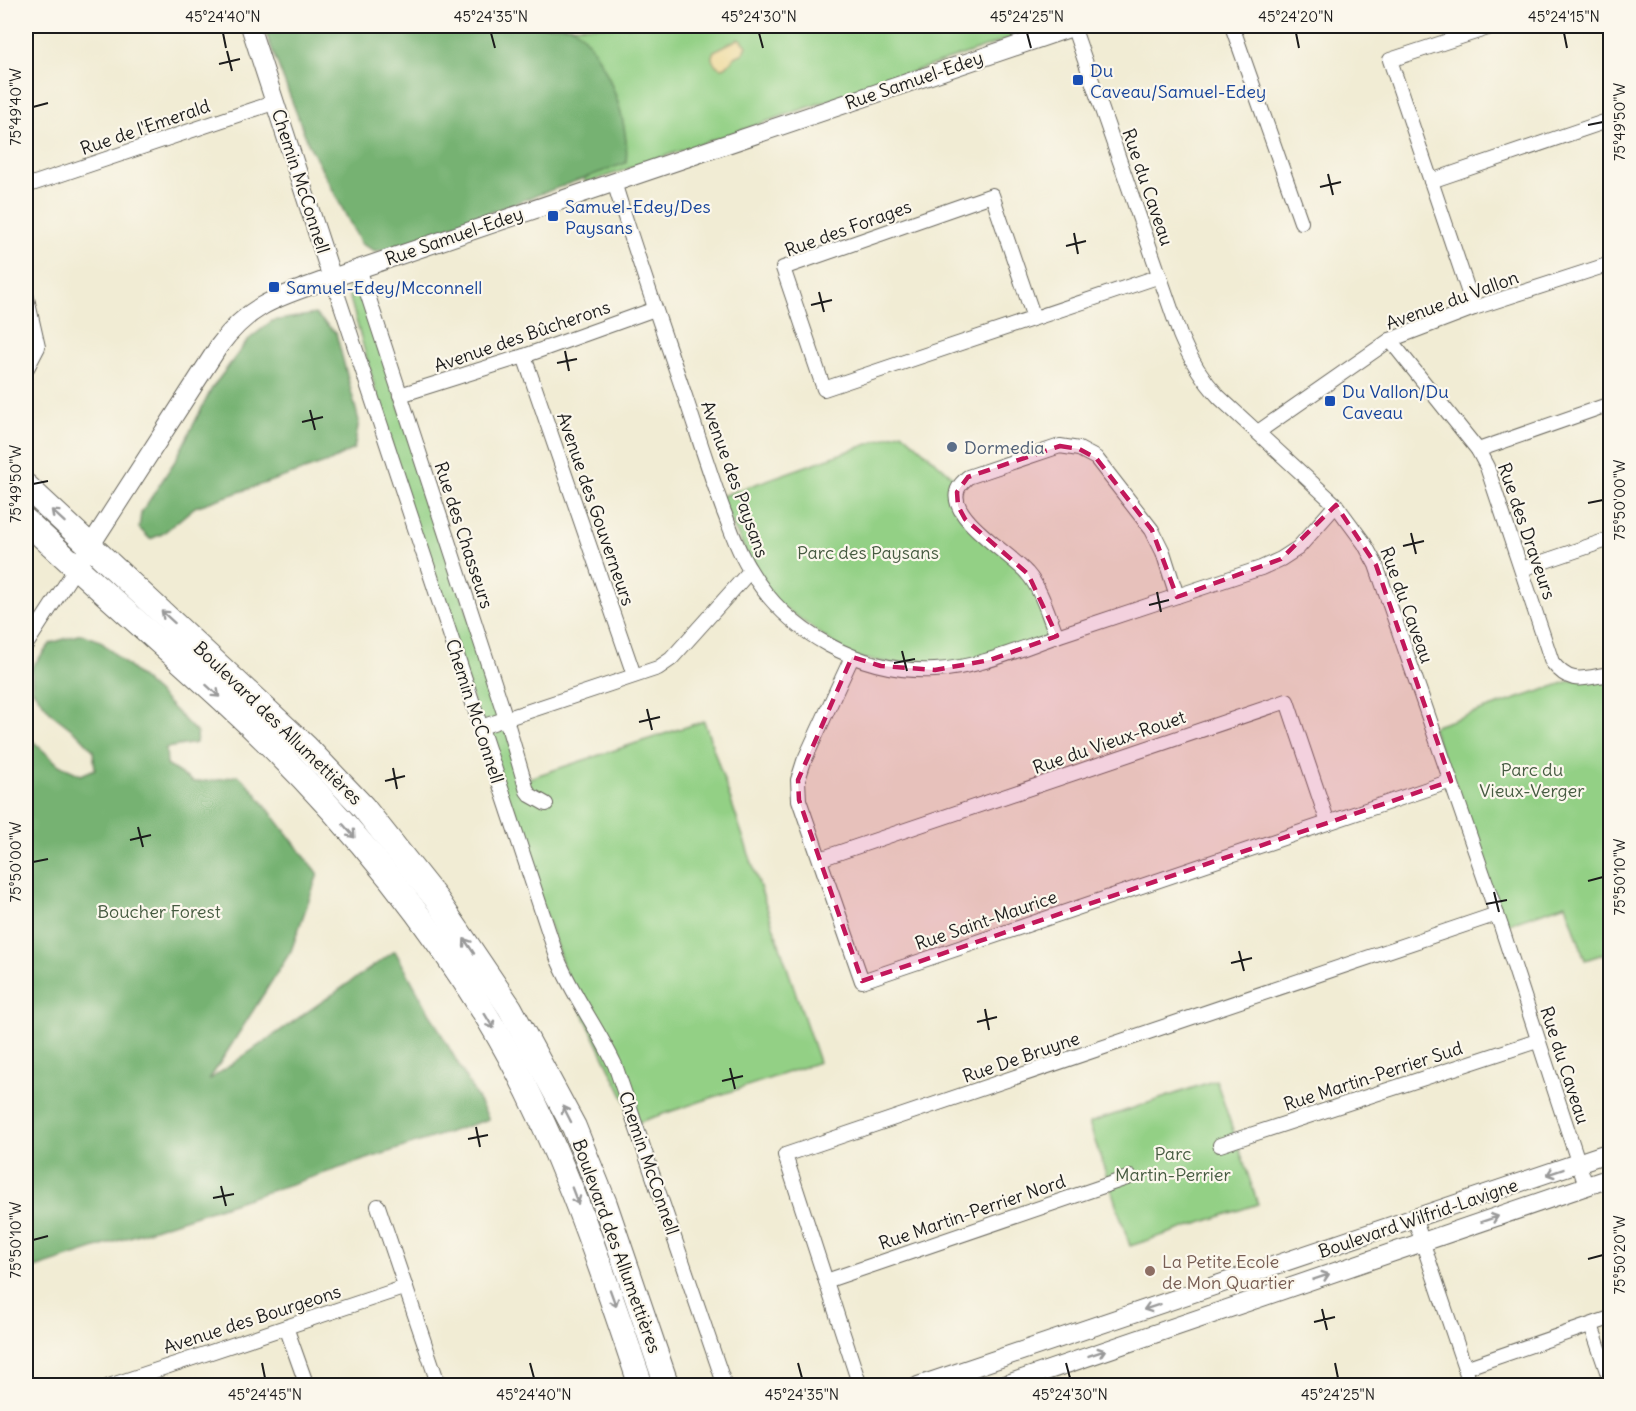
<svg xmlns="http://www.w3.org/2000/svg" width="1636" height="1411" viewBox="0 0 1636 1411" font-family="Delius,sans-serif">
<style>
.green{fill:#93d085;stroke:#587650;stroke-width:1.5}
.forest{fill:#76b272;stroke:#496747;stroke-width:1.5}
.sand{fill:#eeda9e;stroke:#857b5d;stroke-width:1.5}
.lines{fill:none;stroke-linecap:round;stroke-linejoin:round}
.street-casing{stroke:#67655c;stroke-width:16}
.secondary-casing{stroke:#67655c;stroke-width:20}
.highway-casing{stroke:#67655c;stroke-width:26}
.street{stroke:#fff;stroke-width:14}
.secondary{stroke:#fff;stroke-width:18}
.highway{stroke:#fff;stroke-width:24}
.oneway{stroke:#999}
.marked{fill:#c2185b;fill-opacity:0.2;stroke:#c2185b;stroke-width:4.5;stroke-dasharray:12 8;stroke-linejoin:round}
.ticks{fill:none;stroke:#1c1c1c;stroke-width:2}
.transit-dot{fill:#1a4fb4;stroke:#fbf7ec;stroke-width:2}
.service-dot{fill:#5c6f8a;stroke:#fbf7ec;stroke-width:2}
.education-dot{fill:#8d6e63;stroke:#fbf7ec;stroke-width:2}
.labels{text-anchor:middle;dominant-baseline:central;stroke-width:4.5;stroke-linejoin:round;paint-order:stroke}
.transit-label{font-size:18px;fill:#164399;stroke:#fbf7ec;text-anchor:start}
.street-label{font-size:18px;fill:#1c1c1c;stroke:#fbf7ec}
.service-label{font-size:18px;fill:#4e5e75;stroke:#fbf7ec;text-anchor:start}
.park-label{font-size:18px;fill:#465b41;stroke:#fbf7ec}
.education-label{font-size:18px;fill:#785e54;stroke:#fbf7ec;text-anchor:start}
.neatline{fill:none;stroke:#1c1c1c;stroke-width:2}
.ticks-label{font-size:15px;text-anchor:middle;fill:#1c1c1c}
</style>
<rect width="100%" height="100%" fill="#fbf7ec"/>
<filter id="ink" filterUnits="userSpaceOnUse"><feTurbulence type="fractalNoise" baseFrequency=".0167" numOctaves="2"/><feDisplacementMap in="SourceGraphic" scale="12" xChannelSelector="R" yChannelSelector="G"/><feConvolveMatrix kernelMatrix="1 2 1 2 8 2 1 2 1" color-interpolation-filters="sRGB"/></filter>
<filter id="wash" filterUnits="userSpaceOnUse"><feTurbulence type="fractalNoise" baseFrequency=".008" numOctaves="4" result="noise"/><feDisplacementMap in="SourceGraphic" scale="24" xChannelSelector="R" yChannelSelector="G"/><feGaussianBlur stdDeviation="1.35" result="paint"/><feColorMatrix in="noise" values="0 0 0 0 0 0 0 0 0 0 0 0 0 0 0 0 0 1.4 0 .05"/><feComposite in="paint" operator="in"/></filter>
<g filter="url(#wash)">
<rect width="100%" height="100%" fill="#f1ecd4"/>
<g class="green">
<polygon points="519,26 1047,26 586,183"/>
<polygon points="355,285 360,287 523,780 704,721 819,1062 636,1123 571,989 411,518 348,291 350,286"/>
<polygon points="902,432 961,484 958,505 1028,574 1057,636 935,670 852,657 767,595 719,497"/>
<polygon points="1610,674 1610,952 1585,960 1566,904 1501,926 1432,727 1576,679"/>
<polygon points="1216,1080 1258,1204 1130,1246 1089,1123"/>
</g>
<g class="forest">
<path d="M263,26H572C605,50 631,124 626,163L389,249L375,251L361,244L308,143Z"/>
<polygon points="315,314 336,333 359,421 354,449 328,462 195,507 162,534 150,539 139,528 141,513 175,461 212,388 248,340 272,321"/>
<polygon points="81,634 100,641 159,694 197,733 196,743 166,748 167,765 193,782 218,780 238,775 251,787 318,874 291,951 209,1080 395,951 489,1119 26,1271 26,735 59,765 81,775 95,769 93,750 79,735 52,714 32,689 32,667 51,643"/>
</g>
<path class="sand" d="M738,39H741L747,46L744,52C744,53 735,57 735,57C729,62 725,74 715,64C711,60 711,56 714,51Z"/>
</g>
<g filter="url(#ink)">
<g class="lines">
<g class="street-casing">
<g id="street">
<path d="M1073,26L1180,335C1190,359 1202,379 1219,397L1336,505L1364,543L1376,565L1501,926L1586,1186"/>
<polyline points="1232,26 1301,222"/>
<polyline points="1431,181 1610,120"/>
<path d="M614,182C636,254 661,325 685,396C698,435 710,474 724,512C732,532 738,552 750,570C787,633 861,674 935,670C977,668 1017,650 1057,636C1125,613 1193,591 1261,568L1281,559L1298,548L1336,505"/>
<polyline points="26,186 276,102"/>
<polyline points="359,268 506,719 527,791 530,795 546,804"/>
<path d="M332,278L557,957C572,995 598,1028 615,1065L725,1386"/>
<polyline points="26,294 38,347 26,370"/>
<polyline points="1474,308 1390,60 1494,26"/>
<polyline points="1034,318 992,195 783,268 824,389 1160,276"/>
<path d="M1390,340L1478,450L1487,467L1552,662C1571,686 1583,678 1610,674"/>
<polyline points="524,356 634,675"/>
<polyline points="400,395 524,356 655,309"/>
<polyline points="1258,432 1390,340 1474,308 1610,264"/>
<polyline points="1478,450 1610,404"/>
<polyline points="1522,569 1610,539"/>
<path d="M1057,636C1048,615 1042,590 1027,573C1011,554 950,519 957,492C958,485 964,481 968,477L1060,446L1079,449L1096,458L1152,530L1163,552L1177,596"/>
<polyline points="26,645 76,568"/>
<polyline points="852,657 804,761 798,780 799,800 862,981 1451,781"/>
<polyline points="481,727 658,668 671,659 750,571"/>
<polyline points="820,859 1287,701 1328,823"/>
<polyline points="1220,1145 1537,1041"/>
<polyline points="378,1206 439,1386"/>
<polyline points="1415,1220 1471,1386"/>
<polyline points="826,1281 1130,1177"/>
<polyline points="1591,1325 1610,1380"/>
<polyline points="286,1327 307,1386"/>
<polyline points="1465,1368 1610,1318"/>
<polyline points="109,1386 406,1287"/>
<polyline points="860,1386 785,1155 1497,914"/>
</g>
</g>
<g class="secondary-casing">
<g id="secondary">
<polyline points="250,26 332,278"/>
<path d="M76,568L219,346C252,301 283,296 332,278L1075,26"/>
<polyline points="918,1386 1610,1152"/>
<polyline points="1002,1386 1610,1178"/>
</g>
</g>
<g class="highway-casing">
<g id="highway">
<polyline points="26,486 306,747 363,807 437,900 510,1008 574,1127 605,1204 667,1386"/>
<path d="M26,521C93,584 163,644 231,707C330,799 419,905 489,1020C558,1135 599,1260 641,1386"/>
</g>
</g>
<use href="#street" class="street"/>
<use href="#secondary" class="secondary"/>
<use href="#highway" class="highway"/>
</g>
<defs><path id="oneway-shaft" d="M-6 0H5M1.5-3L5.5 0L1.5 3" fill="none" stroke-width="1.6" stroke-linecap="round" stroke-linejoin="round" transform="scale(1.5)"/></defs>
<g class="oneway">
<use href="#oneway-shaft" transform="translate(58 516) rotate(-137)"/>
<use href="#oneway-shaft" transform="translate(168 617) rotate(-138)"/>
<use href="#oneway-shaft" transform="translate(213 691) rotate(42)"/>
<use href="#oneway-shaft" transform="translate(349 831) rotate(49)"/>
<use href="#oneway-shaft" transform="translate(469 946) rotate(-124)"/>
<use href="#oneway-shaft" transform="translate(489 1021) rotate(59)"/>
<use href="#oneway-shaft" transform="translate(567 1114) rotate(-117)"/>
<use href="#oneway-shaft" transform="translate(1555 1172) rotate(161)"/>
<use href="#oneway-shaft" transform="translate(575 1196) rotate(69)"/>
<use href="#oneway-shaft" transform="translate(1490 1219) rotate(-19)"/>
<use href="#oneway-shaft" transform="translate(1321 1277) rotate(-19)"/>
<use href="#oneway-shaft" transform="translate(613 1298) rotate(70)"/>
<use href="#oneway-shaft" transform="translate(1152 1307) rotate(162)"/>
<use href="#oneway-shaft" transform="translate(1097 1353) rotate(-19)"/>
</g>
</g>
<path class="marked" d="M1060,446L1079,449L1096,458L1152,530L1177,597L1281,559L1336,505L1376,565L1451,781L862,981L799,800L798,780L852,657L881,666L935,670L990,660L1057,636L1028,574L965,519L958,506L957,492L968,477Z"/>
<path class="ticks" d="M223,33L226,48M491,33L495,48M759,33L763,48M1027,33L1031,48M1296,33L1299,48M1564,33L1567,48M227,51L232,71M219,64L240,59M33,107L48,103M1588,125L1603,122M1328,174L1333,195M1320,187L1341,182M1074,233L1078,254M1066,246L1086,241M819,292L824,312M811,305L832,300M565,351L569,371M557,363L577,359M310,410L315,430M302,422L323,417M33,484L48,481M1588,503L1603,500M1411,533L1416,554M1403,546L1424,541M1157,592L1161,612M1149,605L1169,600M902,651L907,671M894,663L915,659M647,709L652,730M639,722L660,717M393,768L397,789M385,781L405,776M138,827L143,847M130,840L151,835M33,862L48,859M1588,881L1603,877M1494,892L1499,912M1486,904L1507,900M1239,951L1244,971M1231,963L1252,958M985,1009L989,1030M977,1022L997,1017M730,1068L735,1089M722,1081L743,1076M476,1127L480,1147M468,1139L488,1135M221,1186L226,1206M213,1198L234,1194M33,1240L48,1236M1588,1259L1603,1255M1322,1309L1327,1330M1314,1322L1335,1317M262,1363L265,1378M530,1363L534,1378M798,1363L802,1378M1066,1363L1070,1378M1335,1363L1338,1378"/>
<g class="transit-dot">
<rect x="1072" y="74" width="12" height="12" rx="3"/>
<rect x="547" y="210" width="12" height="12" rx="3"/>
<rect x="268" y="281" width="12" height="12" rx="3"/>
<rect x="1324" y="395" width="12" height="12" rx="3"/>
</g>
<circle class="service-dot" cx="952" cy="447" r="6"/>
<circle class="education-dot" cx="1150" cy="1271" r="6"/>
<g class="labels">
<g class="transit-label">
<text x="1090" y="70">Du<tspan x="1090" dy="21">Caveau/Samuel-Edey</tspan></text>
<text x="565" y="206">Samuel-Edey/Des<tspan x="565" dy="21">Paysans</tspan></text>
<text x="286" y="287">Samuel-Edey/Mcconnell</text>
<text x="1342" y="391">Du Vallon/Du<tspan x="1342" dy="21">Caveau</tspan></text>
</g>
<g class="street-label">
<text transform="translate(914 80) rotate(-19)">Rue Samuel-Edey</text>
<text transform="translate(145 127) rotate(-19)">Rue de l'Emerald</text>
<text transform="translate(301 181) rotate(72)">Chemin McConnell</text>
<text transform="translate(1148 187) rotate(71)">Rue du Caveau</text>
<text transform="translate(848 228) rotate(-20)">Rue des Forages</text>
<text transform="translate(454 236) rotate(-19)">Rue Samuel-Edey</text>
<text transform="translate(1452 300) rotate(-20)">Avenue du Vallon</text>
<text transform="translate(522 336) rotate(-19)">Avenue des Bûcherons</text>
<text transform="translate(735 479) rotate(70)">Avenue des Paysans</text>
<text transform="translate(596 509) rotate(71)">Avenue des Gouverneurs</text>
<text transform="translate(1527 531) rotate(71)">Rue des Draveurs</text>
<text transform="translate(464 535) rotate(72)">Rue des Chasseurs</text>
<text transform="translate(1407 605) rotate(70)">Rue du Caveau</text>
<text transform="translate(475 711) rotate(72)">Chemin McConnell</text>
<text transform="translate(278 723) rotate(44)">Boulevard des Allumettières</text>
<text transform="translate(1109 742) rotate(-19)">Rue du Vieux-Rouet</text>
<text transform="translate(986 920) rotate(-19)">Rue Saint-Maurice</text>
<text transform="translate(1021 1057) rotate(-19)">Rue De Bruyne</text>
<text transform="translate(1565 1065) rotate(72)">Rue du Caveau</text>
<text transform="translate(1373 1076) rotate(-18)">Rue Martin-Perrier Sud</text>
<text transform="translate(649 1163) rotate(71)">Chemin McConnell</text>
<text transform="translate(972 1212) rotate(-19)">Rue Martin-Perrier Nord</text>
<text transform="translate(1418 1218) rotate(-19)">Boulevard Wilfrid-Lavigne</text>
<text transform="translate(617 1246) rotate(70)">Boulevard des Allumettières</text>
<text transform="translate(252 1319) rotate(-18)">Avenue des Bourgeons</text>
</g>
<g class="service-label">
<text x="964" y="447">Dormedia</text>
</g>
<g class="park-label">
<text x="868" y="552">Parc des Paysans</text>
<text x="1532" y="769">Parc du<tspan x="1532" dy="21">Vieux-Verger</tspan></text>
<text x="159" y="911">Boucher Forest</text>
<text x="1173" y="1153">Parc<tspan x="1173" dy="21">Martin-Perrier</tspan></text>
</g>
<g class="education-label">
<text x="1162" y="1261">La Petite Ecole<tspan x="1162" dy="21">de Mon Quartier</tspan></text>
</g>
</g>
<rect width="1636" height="1411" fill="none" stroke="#fbf7ec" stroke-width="66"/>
<rect x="33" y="33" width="1570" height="1345" class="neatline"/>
<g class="ticks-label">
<text x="223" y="22">45°24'40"N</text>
<text x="491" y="22">45°24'35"N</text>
<text x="759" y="22">45°24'30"N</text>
<text x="1027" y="22">45°24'25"N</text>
<text x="1296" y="22">45°24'20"N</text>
<text x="1564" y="22">45°24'15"N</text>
<text transform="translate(16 107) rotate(-90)" y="5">75°49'40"W</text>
<text transform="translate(1620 122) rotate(-90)" y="5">75°49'50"W</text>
<text transform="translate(16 484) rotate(-90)" y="5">75°49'50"W</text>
<text transform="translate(1620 500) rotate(-90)" y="5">75°50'00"W</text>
<text transform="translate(16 862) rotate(-90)" y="5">75°50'00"W</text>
<text transform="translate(1620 877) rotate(-90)" y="5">75°50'10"W</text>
<text transform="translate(16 1240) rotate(-90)" y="5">75°50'10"W</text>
<text transform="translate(1620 1255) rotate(-90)" y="5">75°50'20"W</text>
<text x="265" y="1400">45°24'45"N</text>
<text x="534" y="1400">45°24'40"N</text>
<text x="802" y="1400">45°24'35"N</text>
<text x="1070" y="1400">45°24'30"N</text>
<text x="1338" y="1400">45°24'25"N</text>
</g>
</svg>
